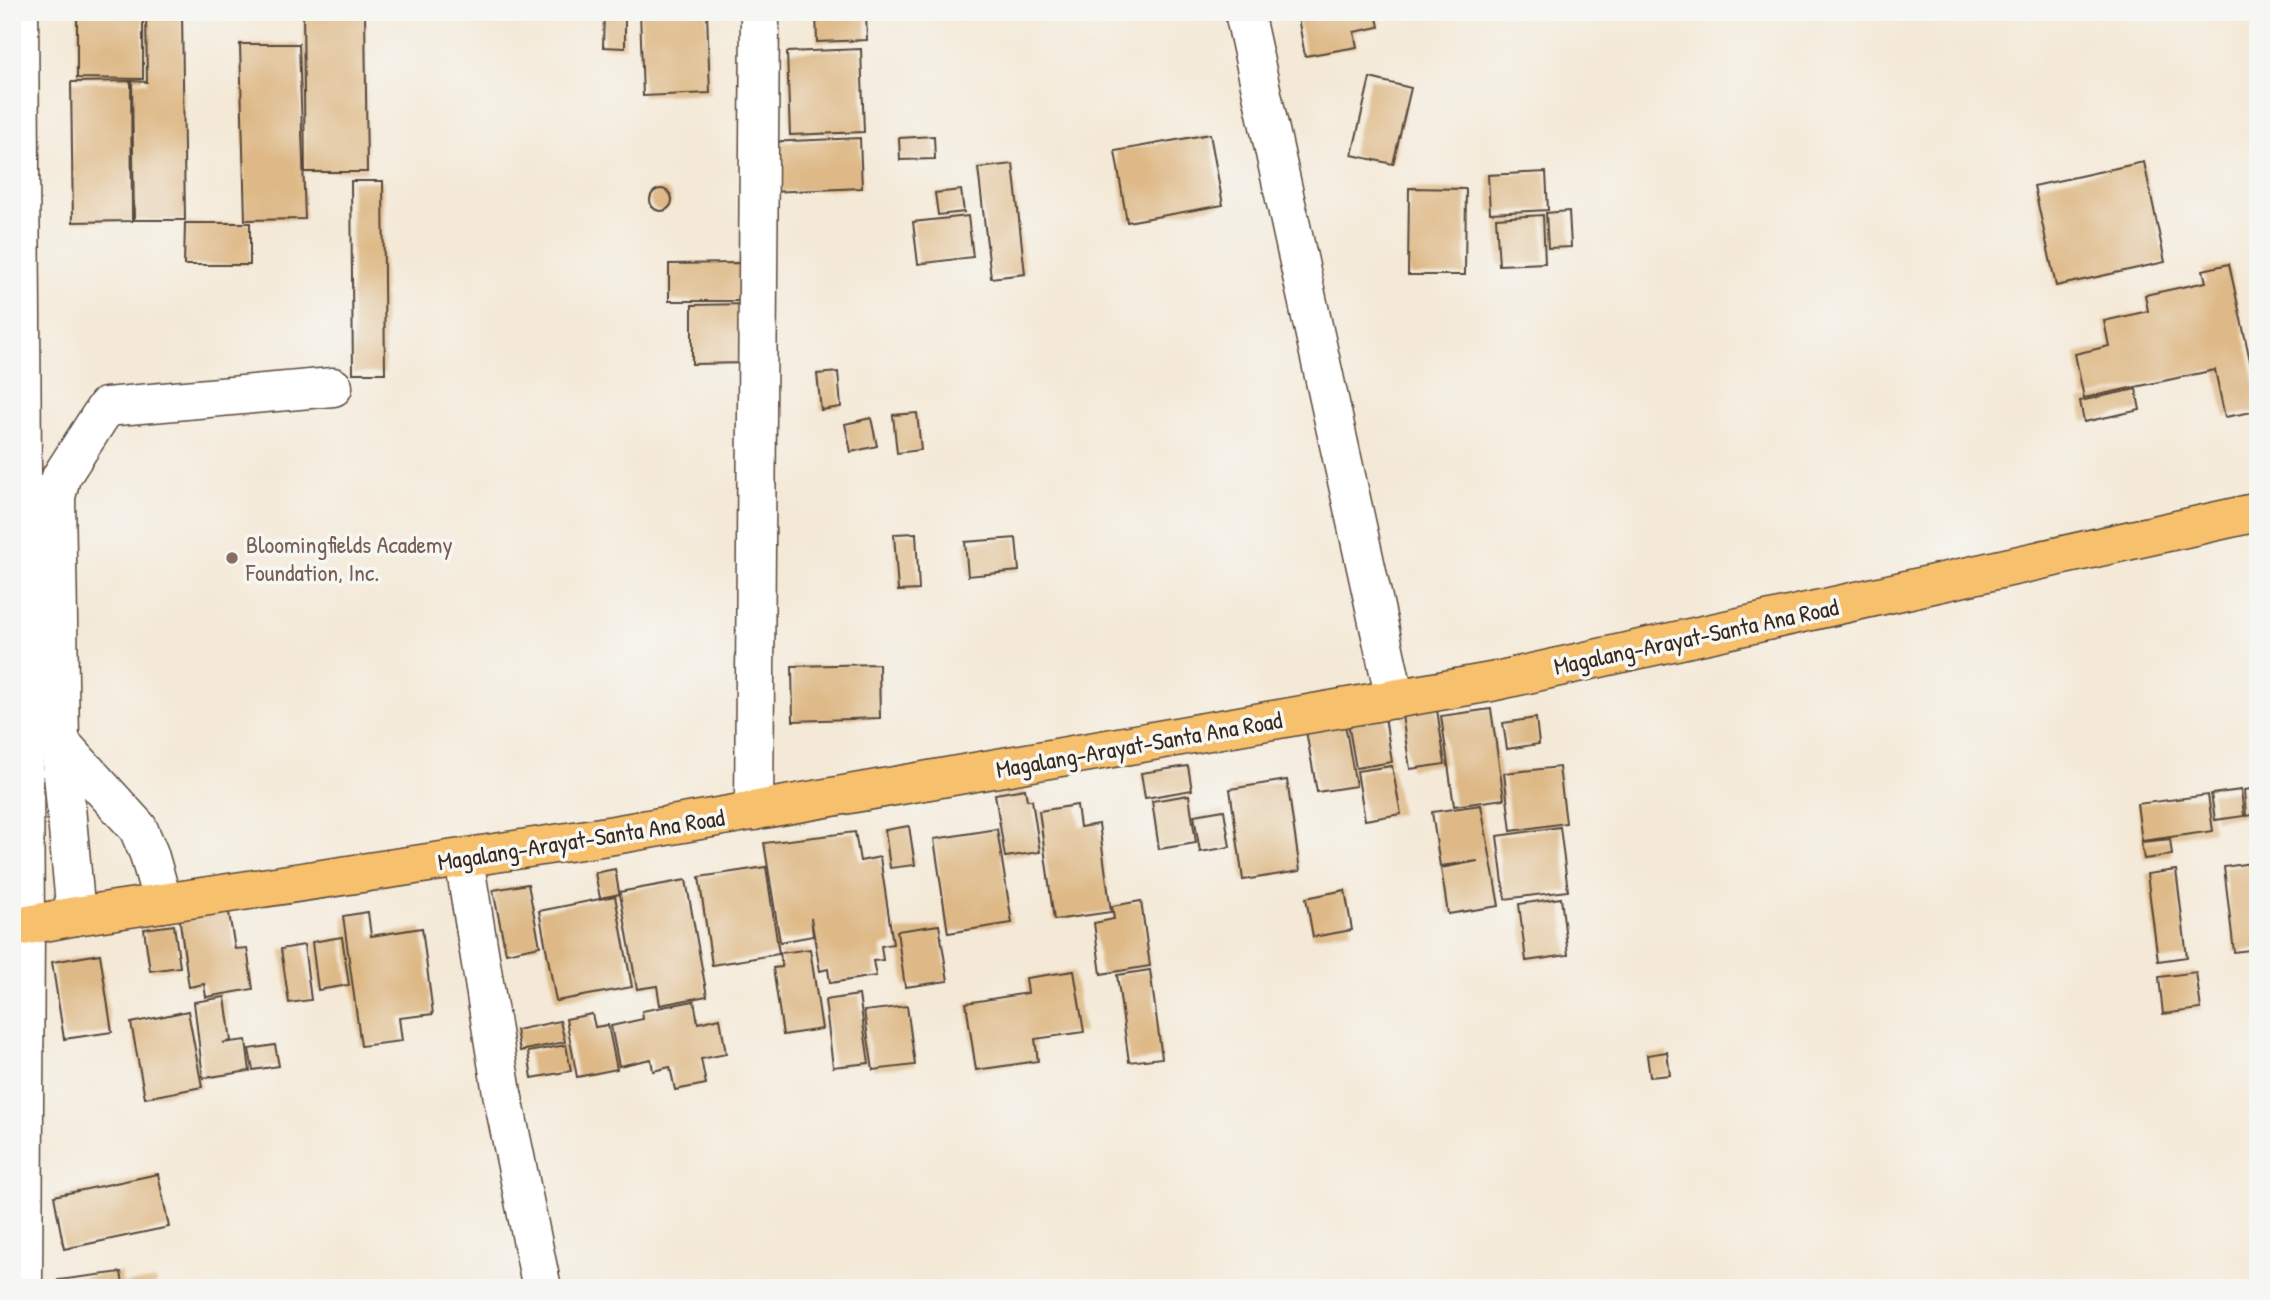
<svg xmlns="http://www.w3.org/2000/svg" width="2270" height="1300" viewBox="0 0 2270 1300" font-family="'Patrick Hand',sans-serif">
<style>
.building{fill:#deb987}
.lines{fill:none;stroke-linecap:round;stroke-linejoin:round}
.minor-casing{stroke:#57473a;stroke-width:41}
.major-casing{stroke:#57473a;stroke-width:41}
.minor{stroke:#fff;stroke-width:38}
.major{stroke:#f7c06c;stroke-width:38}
.education-dot{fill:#8d6e63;stroke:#f6f6f2;stroke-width:2.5}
.labels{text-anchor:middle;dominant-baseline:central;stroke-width:7;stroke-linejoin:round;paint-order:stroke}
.education-label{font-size:24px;fill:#785e54;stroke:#f6f6f2;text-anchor:start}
.street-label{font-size:24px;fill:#3b2a1e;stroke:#f6f6f2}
</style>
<rect width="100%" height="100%" fill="#f6f6f2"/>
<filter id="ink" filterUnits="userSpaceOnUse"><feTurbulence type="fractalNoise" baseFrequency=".0143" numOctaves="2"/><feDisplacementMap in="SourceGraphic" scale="14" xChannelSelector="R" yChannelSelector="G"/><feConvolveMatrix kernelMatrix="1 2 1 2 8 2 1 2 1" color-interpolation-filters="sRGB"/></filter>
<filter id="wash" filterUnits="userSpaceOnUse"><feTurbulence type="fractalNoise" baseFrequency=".00686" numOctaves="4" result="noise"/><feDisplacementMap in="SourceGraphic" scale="28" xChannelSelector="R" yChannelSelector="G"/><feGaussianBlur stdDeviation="1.57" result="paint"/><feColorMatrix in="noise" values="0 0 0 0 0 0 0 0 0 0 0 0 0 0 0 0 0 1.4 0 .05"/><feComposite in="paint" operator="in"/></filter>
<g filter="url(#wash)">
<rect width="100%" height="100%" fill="#f4e9d7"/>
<g id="blocks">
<g class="building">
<polygon points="77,12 143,12 143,79 77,78"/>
<polygon points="146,12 182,12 185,220 134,220 132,81 147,82"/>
<polygon points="303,12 365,12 367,172 305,172"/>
<polygon points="604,12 625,12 625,48 603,47"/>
<polygon points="640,12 707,12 710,93 643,96"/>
<polygon points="816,12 866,12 867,40 817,42"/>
<polygon points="1297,12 1376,12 1379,27 1354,32 1357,47 1305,56"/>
<polygon points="240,44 299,44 305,219 245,220"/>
<polygon points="861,49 864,132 790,135 787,52"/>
<polygon points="1370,78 1411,88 1393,164 1352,155"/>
<polygon points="131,81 132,221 73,222 71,82"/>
<polygon points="1210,134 1223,205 1127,222 1115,151"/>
<polygon points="934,136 935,159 900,160 899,138"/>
<polygon points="860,138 862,188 770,192 768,142"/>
<polygon points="2144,162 2165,262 2056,286 2034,186"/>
<polygon points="1013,164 1025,274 991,278 978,168"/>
<polygon points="1546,172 1548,210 1490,213 1488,175"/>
<polygon points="351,181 383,181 385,373 353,373"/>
<polygon points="1409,188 1466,189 1465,275 1408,275"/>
<circle cx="661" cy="200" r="11"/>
<polygon points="961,190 964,212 938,215 935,193"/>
<polygon points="1569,211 1571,247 1548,248 1546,213"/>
<polygon points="1543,215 1545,263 1499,265 1496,218"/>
<polygon points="968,216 973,257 918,264 913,222"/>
<polygon points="185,223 250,223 250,265 184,265"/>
<polygon points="739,263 740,301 669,301 669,264"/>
<polygon points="2229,264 2258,397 2258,411 2225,417 2215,370 2084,398 2075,354 2109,346 2104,321 2148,311 2145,295 2206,282 2203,270"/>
<polygon points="749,304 750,363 692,364 692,305"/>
<polygon points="838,372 841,407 821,410 817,374"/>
<polygon points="2136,389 2140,410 2084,422 2080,401"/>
<polygon points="917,413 921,450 897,453 893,415"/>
<polygon points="871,418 877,446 851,452 845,424"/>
<polygon points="916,533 919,590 898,591 894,534"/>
<polygon points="1016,538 1019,571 968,576 965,542"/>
<polygon points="879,664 880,718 793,721 792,666"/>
<polygon points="1435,696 1445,764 1410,769 1400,701"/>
<polygon points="1491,709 1504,799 1454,806 1441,716"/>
<polygon points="1343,713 1356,786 1317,792 1304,720"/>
<polygon points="1385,717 1392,762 1356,768 1348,723"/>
<polygon points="1536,718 1539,744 1507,749 1503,723"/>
<polygon points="1188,766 1192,790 1145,798 1141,773"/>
<polygon points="1392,766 1401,814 1365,820 1357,771"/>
<polygon points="1559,767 1566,823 1511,831 1504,773"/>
<polygon points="1287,780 1300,871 1243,880 1230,789"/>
<polygon points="2258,788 2258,814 2246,816 2244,790"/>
<polygon points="1025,789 1027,800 1032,800 1040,852 1005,857 995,794"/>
<polygon points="2241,790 2244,816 2215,820 2211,794"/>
<polygon points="1189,795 1196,843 1159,849 1152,801"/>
<polygon points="2208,795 2213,831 2142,841 2137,804"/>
<polygon points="1077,805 1080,827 1099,824 1111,912 1054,920 1039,811"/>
<polygon points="1481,805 1499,906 1448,914 1441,868 1478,861 1440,866 1432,812"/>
<polygon points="1224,810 1230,847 1200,852 1194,815"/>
<polygon points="909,826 915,865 890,868 885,830"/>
<polygon points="1560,827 1568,891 1505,899 1497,836"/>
<polygon points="997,829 1012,923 948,933 934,839"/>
<polygon points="855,832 860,861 880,857 893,944 881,946 883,960 873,961 876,976 830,983 828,969 820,971 811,918 813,936 780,942 764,843"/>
<polygon points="2170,839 2172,855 2144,859 2141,842"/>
<polygon points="2258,862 2258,949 2234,952 2224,867"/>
<polygon points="766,867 779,954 712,965 699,877"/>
<polygon points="615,869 619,892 686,880 707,996 660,1005 657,986 637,989 620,894 600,898 595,873"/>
<polygon points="2176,870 2187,957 2158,961 2147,874"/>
<polygon points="528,884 540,946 506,953 493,890"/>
<polygon points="1345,890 1352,930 1313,937 1306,898"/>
<polygon points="615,896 632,987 556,1001 539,911"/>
<polygon points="1561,898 1568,955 1526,961 1519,904"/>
<polygon points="1141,901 1150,966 1101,974 1094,923 1114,919 1112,906"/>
<polygon points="228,907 235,949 247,948 253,989 206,997 204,984 189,987 179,915"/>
<polygon points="368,912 371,936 422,928 433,1014 399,1018 402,1041 361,1046 343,916"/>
<polygon points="174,925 180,967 150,971 144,929"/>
<polygon points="939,925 948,981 905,987 897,931"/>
<polygon points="342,937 349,985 318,990 312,942"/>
<polygon points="304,945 311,1000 289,1003 281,949"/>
<polygon points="810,949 822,1029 783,1035 773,968 782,967 780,953"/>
<polygon points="100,954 112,1032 64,1039 52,962"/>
<polygon points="1150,970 1162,1058 1129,1062 1117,975"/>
<polygon points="1074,971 1084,1032 1035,1039 1038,1061 976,1070 966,1003 1028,993 1026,978"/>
<polygon points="2196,972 2201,1009 2163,1014 2159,977"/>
<polygon points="859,995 869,1063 833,1067 825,1000"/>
<polygon points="225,997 231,1041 222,1043 246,1040 250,1071 203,1078 194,1002"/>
<polygon points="694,1001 698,1023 720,1018 726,1054 701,1059 706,1084 675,1090 670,1067 653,1071 651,1059 619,1066 611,1026 643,1019 642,1011"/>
<polygon points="907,1006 915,1065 873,1070 864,1011"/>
<polygon points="188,1011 202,1087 145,1098 131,1023"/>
<polygon points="592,1014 595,1027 608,1025 617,1069 577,1077 566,1019"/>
<polygon points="560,1021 565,1042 520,1051 516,1030"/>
<polygon points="275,1045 279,1066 253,1070 249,1049"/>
<polygon points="566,1045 571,1071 532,1078 528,1052"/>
<polygon points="1667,1052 1670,1075 1650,1077 1647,1055"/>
<polygon points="158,1174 169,1227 64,1249 54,1196"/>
<polygon points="121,1272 123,1284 156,1279 157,1288 59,1288 58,1280"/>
</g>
</g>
</g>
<g filter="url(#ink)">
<use href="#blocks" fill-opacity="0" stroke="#57473a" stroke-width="2"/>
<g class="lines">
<g class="minor-casing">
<g id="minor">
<polyline points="19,12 25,926 23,1288"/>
<polyline points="1244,12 1395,699"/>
<polyline points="60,742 138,828 149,854 163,903"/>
<polyline points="754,811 760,12"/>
<polyline points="464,859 502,1093 542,1288"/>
<polyline points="76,916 60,742 56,497 61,477 106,407 333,387"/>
</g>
</g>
<g class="major-casing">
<polyline id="major" points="12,928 76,916 614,835 1491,682 2258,512"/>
</g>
<use href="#minor" class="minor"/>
<use href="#major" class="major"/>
</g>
</g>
<circle class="education-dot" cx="232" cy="558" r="7"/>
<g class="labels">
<g class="education-label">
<text x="246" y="544">Bloomingfields Academy<tspan x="246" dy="28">Foundation, Inc.</tspan></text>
</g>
<g class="street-label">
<text transform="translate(1696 636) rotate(-12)">Magalang-Arayat-Santa Ana Road</text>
<text transform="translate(1139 744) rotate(-10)">Magalang-Arayat-Santa Ana Road</text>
<text transform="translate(581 839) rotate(-9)">Magalang-Arayat-Santa Ana Road</text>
</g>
</g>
<rect width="2270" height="1300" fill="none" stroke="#f6f6f2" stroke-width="42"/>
</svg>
